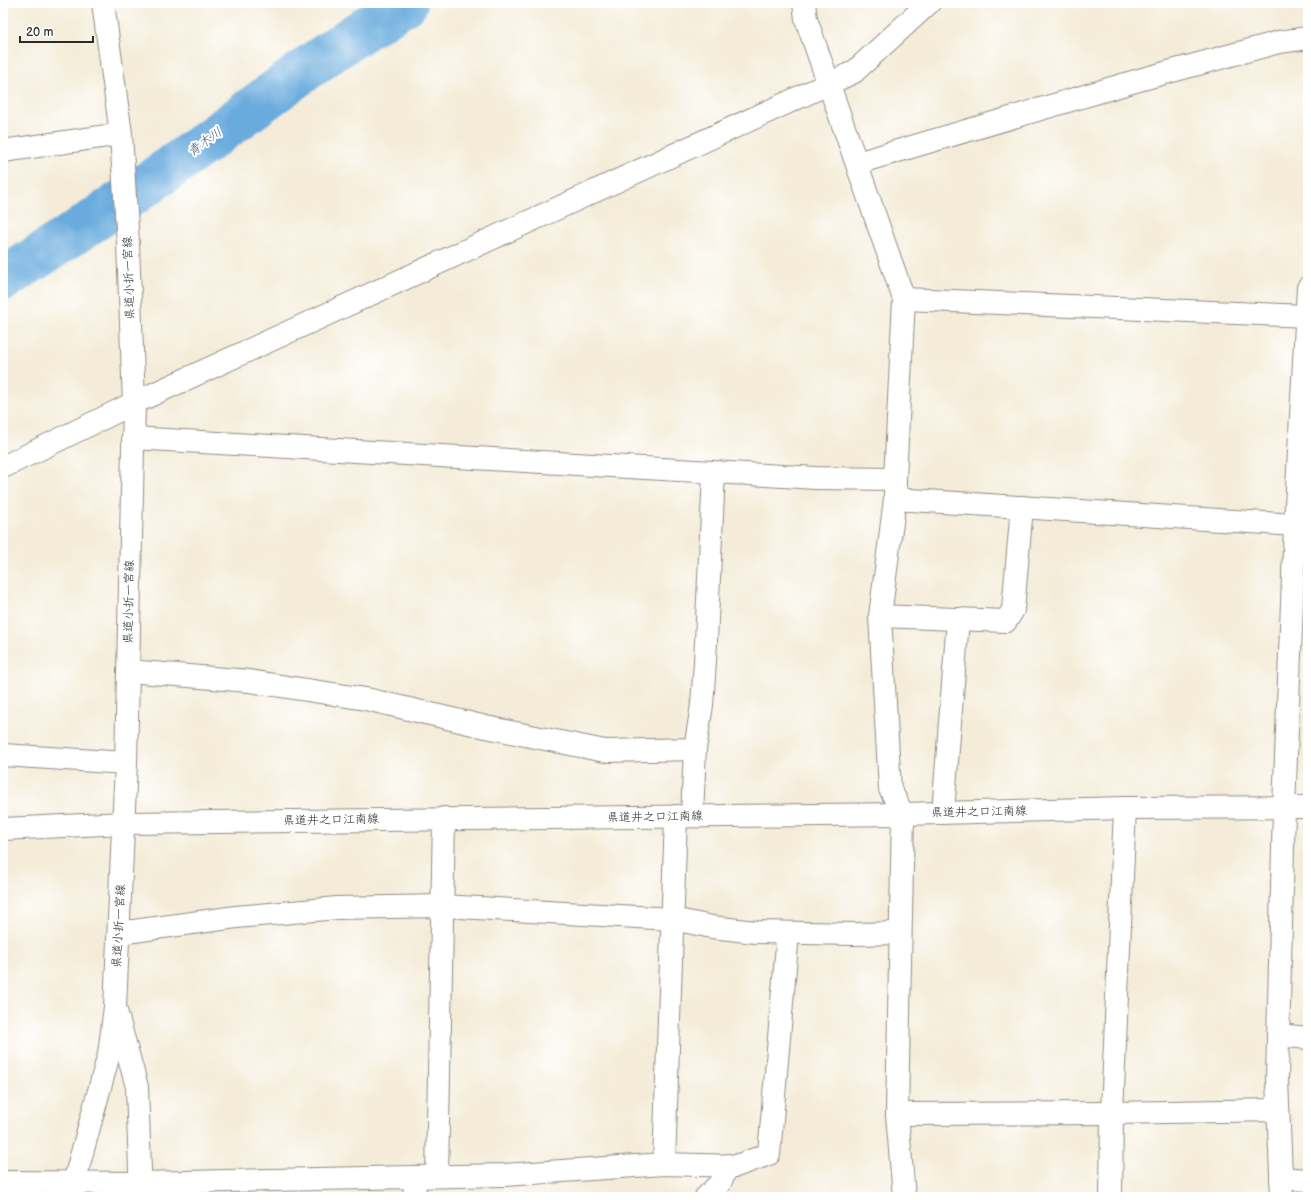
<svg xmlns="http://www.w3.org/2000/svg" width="1311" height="1200" viewBox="0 0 1311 1200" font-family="'Balsamiq Sans','Klee One',sans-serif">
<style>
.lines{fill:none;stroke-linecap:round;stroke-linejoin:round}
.river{stroke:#69abdd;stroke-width:44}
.street-casing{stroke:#908c82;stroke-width:24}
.secondary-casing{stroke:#908c82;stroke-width:24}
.street{stroke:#fff;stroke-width:22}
.secondary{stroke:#fff;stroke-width:22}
.labels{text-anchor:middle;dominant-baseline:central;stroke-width:4;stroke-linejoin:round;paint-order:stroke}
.street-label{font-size:12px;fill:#2b2b2b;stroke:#fff}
.water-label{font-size:13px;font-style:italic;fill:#445e72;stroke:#fff}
</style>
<rect width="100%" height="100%" fill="#fff"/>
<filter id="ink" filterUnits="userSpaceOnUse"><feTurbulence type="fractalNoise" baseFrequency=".025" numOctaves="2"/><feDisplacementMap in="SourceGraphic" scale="8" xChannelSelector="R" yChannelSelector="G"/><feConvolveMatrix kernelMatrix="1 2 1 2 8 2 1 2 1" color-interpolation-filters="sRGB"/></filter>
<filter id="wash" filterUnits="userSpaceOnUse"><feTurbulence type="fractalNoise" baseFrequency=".012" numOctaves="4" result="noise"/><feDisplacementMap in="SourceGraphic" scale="16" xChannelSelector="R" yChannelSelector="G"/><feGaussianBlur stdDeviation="0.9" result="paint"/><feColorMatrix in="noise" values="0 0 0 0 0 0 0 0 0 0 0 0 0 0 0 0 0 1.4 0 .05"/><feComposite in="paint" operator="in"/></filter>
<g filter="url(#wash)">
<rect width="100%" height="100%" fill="#f4ecd8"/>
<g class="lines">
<path class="river" d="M3,279C73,235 142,189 209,140C274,93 337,44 406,3"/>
</g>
</g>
<g filter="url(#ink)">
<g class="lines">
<g class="street-casing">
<g id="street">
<polyline points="804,3 806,19 904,299 895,479 895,499 880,616 890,789 903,814 897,1114 904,1197"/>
<polyline points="3,151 121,134"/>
<polyline points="857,163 1139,80 1279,42 1308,38"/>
<polyline points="904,299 1308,316"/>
<polyline points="133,438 816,478 895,479"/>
<polyline points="3,467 134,403 854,72 929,3"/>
<polyline points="895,499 1295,525"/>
<polyline points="880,616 1006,621 1013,610 1022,507"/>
<polyline points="128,671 249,681 366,699 486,727 605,751 695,749"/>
<polyline points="3,755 126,763"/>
<polyline points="943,813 958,619"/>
<polyline points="692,816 695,749 702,705 705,662 714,473"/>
<polyline points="119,933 236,917 337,908 442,906 673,919 712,927 755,932 854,934 900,933"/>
<polyline points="115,1007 137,1087 141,1197"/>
<polyline points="1278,1035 1308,1038"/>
<polyline points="897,1114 1112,1113 1278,1110"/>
<polyline points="664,1164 676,816"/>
<polyline points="437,1176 444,818"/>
<polyline points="414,1177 415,1197"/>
<polyline points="1281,1178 1308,1180"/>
<polyline points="3,1182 141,1183 504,1175 664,1164 736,1166 769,1154 788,933"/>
<polyline points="706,1197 720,1183 728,1165"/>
<polyline points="1111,1197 1112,1113 1125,808"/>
<polyline points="1282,1197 1277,1080 1284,808 1295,525 1308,288"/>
</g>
</g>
<g class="secondary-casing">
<g id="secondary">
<polyline points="3,829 124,823 903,814 1125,808 1308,807"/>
<polyline points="70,1197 109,1054 115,1007 126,763 134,403 128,244 121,134 103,3"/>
</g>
</g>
<use href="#street" class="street"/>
<use href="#secondary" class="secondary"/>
</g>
</g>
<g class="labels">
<g class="street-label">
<text transform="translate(129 278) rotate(-92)">県道小折一宮線</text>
<text transform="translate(129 602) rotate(-89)">県道小折一宮線</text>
<text transform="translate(979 812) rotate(-1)">県道井之口江南線</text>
<text transform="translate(655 817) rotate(-1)">県道井之口江南線</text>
<text transform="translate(331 820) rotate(-1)">県道井之口江南線</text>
<text transform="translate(119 926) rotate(-87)">県道小折一宮線</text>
</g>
<g class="water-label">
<text transform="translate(205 142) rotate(-36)">青木川</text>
</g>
</g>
<rect width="1311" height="1200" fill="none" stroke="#fff" stroke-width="16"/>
<path d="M20 36v6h73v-6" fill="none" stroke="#2b2b2b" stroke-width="2"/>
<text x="26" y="36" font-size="12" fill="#2b2b2b" stroke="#ffffff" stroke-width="3" paint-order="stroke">20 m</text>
</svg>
